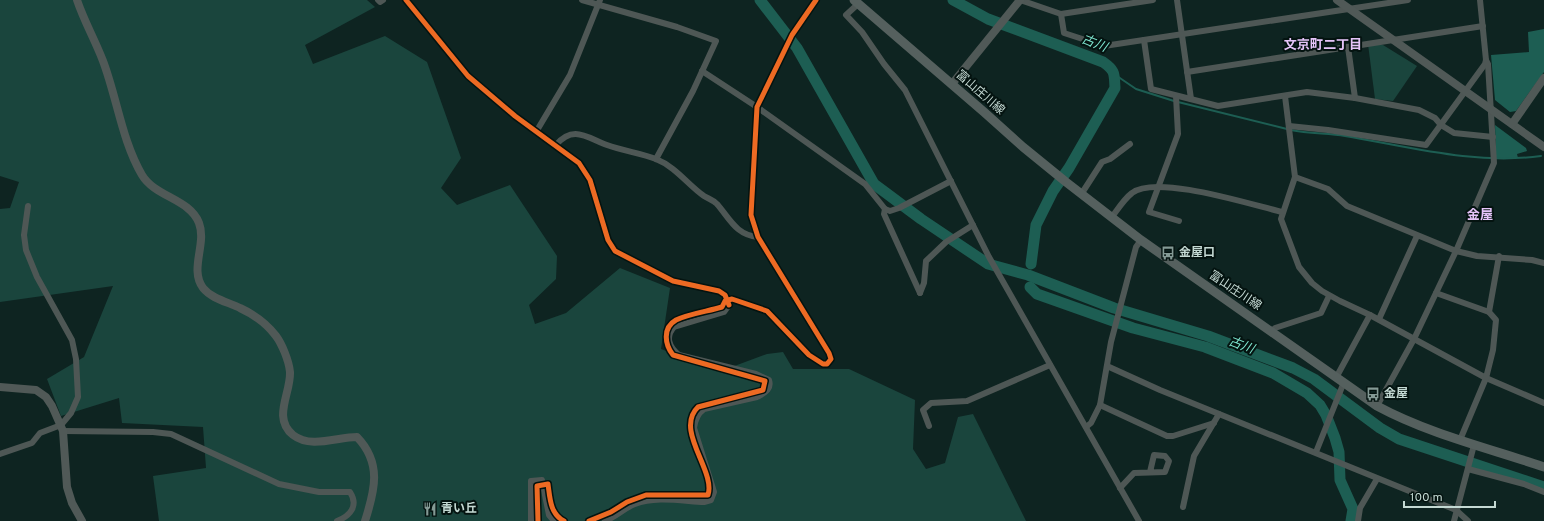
<svg xmlns="http://www.w3.org/2000/svg" width="1544" height="521" viewBox="0 0 1544 521" font-family="Overpass,'Noto Sans JP',sans-serif">
<style>
.green{fill:#1a453d}
.water{fill:#1d5e53}
.lines{fill:none;stroke-linecap:round;stroke-linejoin:round}
.stream{stroke:#1d5e53;stroke-width:2}
.river{stroke:#1d5e53;stroke-width:11}
.street{stroke:#4e5755;stroke-width:6}
.secondary{stroke:#505957;stroke-width:8}
.primary{stroke:#55605e;stroke-width:9}
.cycleway-casing{stroke:#041310;stroke-width:8}
.cycleway{stroke:#ed6a23;stroke-width:5}
.labels{text-anchor:middle;dominant-baseline:central;stroke-width:4;stroke-linejoin:round;paint-order:stroke}
.street-label{font-size:12px;fill:#c4d9d3;stroke:#041310}
.poi-label{font-size:12px;font-weight:bold;fill:#c4d9d3;stroke:#041310;text-anchor:start}
.water-label{font-size:13px;font-style:italic;fill:#7ee5cf;stroke:#041310}
.neighbourhood-label{font-size:13px;font-weight:bold;fill:#e5c4f9;stroke:#041310}
</style>
<rect width="100%" height="100%" fill="#0e2421"/>
<g class="green">
<polygon points="0,0 367,0 375,7 305,45 313,64 385,36 427,62 461,158 441,188 457,205 510,185 557,256 556,279 529,305 535,324 566,313 620,268 670,288 661,349 721,371 767,354 783,352 793,369 849,369 915,400 913,449 926,469 945,463 958,417 973,414 1026,521 159,521 153,476 206,468 203,427 122,423 119,398 61,416 47,379 84,357 113,286 0,302 0,209 10,208 19,182 0,176"/>
<polygon points="1368,44 1383,45 1417,66 1393,101 1375,99"/>
</g>
<g class="water">
<polygon points="1544,29 1544,72 1516,111 1510,112 1495,100 1491,55 1529,52 1528,32"/>
<polygon points="1495,125 1526,148 1527,151 1517,154 1518,158 1496,158"/>
</g>
<g class="lines">
<g class="stream">
<polyline points="1114,74 1136,89 1174,101"/>
<polyline points="1178,102 1287,129"/>
<path d="M1291,130C1309,134 1328,133 1345,136C1410,147 1475,165 1541,156"/>
</g>
<g class="river">
<polyline points="760,0 797,48 874,184 921,219 988,264 1028,275 1114,308 1208,336 1293,368 1314,379 1380,428 1399,439 1544,487"/>
<path d="M953,0L988,19L1103,62C1116,71 1114,74 1115,88L1069,168L1053,191L1036,225L1031,264"/>
<polyline points="1030,287 1037,294 1133,328 1205,347 1273,373 1307,393 1320,405 1326,415 1335,438 1339,452 1340,480 1353,509 1351,521"/>
</g>
<g class="street">
<polyline points="378,0 380,2 383,0"/>
<path d="M406,0L468,76L515,116L579,163L590,180L608,240L615,251L673,281L719,291L725,295L729,305L724,312L674,327C665,337 669,347 679,355L756,374L769,380C772,390 764,393 757,397L704,409C697,414 695,420 694,428L714,492L711,500L704,502C682,501 655,496 635,504C624,508 616,517 605,521"/>
<polyline points="582,0 677,27 716,41 693,91 656,159"/>
<polyline points="1020,0 1061,14 1153,0"/>
<polyline points="1177,0 1191,99"/>
<polyline points="858,4 846,15 862,32 884,64 905,90 989,257 1139,521"/>
<polyline points="1061,14 1064,33 1104,46 1408,0"/>
<polyline points="1144,40 1151,89 1218,106 1307,92 1355,98 1419,110 1435,118 1441,125 1454,133 1493,137"/>
<polyline points="1348,47 1355,98"/>
<polyline points="702,71 757,107 865,184 885,209 884,214 920,293"/>
<polyline points="1187,72 1483,26"/>
<polyline points="1176,96 1178,134 1149,212 1179,221"/>
<polyline points="1285,96 1295,177 1281,219 1299,267 1312,283 1322,291 1340,301 1370,315 1486,378 1544,403"/>
<polyline points="1289,126 1328,130 1426,145 1485,64 1486,60 1480,0"/>
<polyline points="536,132 570,75 600,0"/>
<path d="M556,145C573,125 586,137 607,145C623,151 641,153 656,159C676,167 688,185 704,196C709,199 713,200 717,204C730,219 736,235 758,237"/>
<polyline points="1295,177 1328,189 1347,206 1456,251 1477,256 1532,260 1544,263"/>
<polyline points="1082,193 1102,162 1110,159 1130,144"/>
<polyline points="885,209 890,211 899,208 951,181"/>
<path d="M1112,217C1118,209 1124,199 1132,193C1156,174 1252,205 1282,212"/>
<polyline points="920,293 924,283 926,261 946,242 973,225"/>
<polyline points="1436,293 1489,312"/>
<polyline points="1379,319 1417,236"/>
<polyline points="1273,331 1275,328 1321,313 1329,296"/>
<polyline points="1107,366 1160,390 1456,510 1468,521"/>
<polyline points="1337,376 1370,315"/>
<polyline points="1100,405 1167,436 1173,436 1214,423"/>
<polyline points="1377,406 1414,339 1456,251 1494,163 1488,64 1486,60"/>
<polyline points="929,426 923,410 931,403 967,401 1050,365"/>
<polyline points="1086,427 1091,423 1100,405 1111,342 1136,247 1141,240"/>
<path d="M63,431L153,432L171,434L279,484L319,492H350C359,506 350,516 337,521"/>
<polyline points="1460,440 1486,378 1493,350 1496,320 1489,312 1499,256"/>
<polyline points="1316,452 1344,382"/>
<polyline points="0,454 32,443 40,433 61,425 71,413 78,397 76,359 72,340 37,277 26,250 24,235 28,206"/>
<polyline points="1468,469 1524,484 1544,492"/>
<polyline points="1120,488 1134,473 1165,472 1169,461 1165,456 1154,455 1150,472"/>
<polyline points="1183,507 1194,456 1219,414"/>
<polyline points="531,521 531,481 542,480 549,515 554,521"/>
<polyline points="1358,521 1360,508 1377,479"/>
<polyline points="1454,521 1474,445"/>
</g>
<g class="secondary">
<path d="M77,0C84,21 95,40 103,61C117,98 122,141 142,175C155,197 190,199 199,223C207,244 189,269 203,288C212,299 228,302 240,308C253,314 267,324 276,336C282,344 289,361 290,372C291,393 272,418 293,435C311,449 337,437 357,437C382,463 375,490 365,521"/>
<polyline points="1337,0 1544,147"/>
<polyline points="952,84 1020,0"/>
<polyline points="1512,124 1544,78"/>
<polyline points="0,387 36,390 46,397 52,406 63,431 67,487 72,503 82,521"/>
</g>
<path class="primary" d="M854,0L984,112L1023,147L1066,182L1141,240L1377,406C1429,434 1488,448 1544,467"/>
<g class="cycleway-casing">
<g id="cycleway">
<polyline points="406,0 468,76 515,116 579,163 590,180 608,240 615,251 673,281 719,291 725,295 729,305"/>
<path d="M538,521L537,486L548,484C550,498 550,514 564,521"/>
<path d="M589,521L611,512L627,502L646,495H708C716,471 674,430 698,407L763,390L765,381L673,355C665,345 662,328 676,320C688,314 709,311 722,307L725,301L732,299L767,311L809,355L823,364H827L831,359L829,353L758,237L751,215L757,107L792,35L816,0"/>
</g>
</g>
<use href="#cycleway" class="cycleway"/>
</g>
<defs>
<g id="bus-bare" transform="scale(1.08)"><path d="M-5-6H5V4H4V6H2V4H-2V6H-4V4H-5ZM-3.5-4V0h7V-4ZM-3.5 1.2v1.5H-2V1.2ZM2 1.2v1.5H3.5V1.2Z" fill="#849a95" stroke="#041310" stroke-width="2.5" paint-order="stroke"/></g>
<g id="restaurant-bare" transform="scale(1.08)"><path d="M-5-6h1v4h1v-4h1v4h1v-4h1v5L-1.5 .5V6h-2V.5L-5-1ZM5-6V6H3V1.5H1.5Q1.5-4 5-6Z" fill="#849a95" stroke="#041310" stroke-width="2.5" paint-order="stroke"/></g>
</defs>
<g fill-rule="evenodd">
<use href="#bus-bare" x="1168" y="253"/>
<use href="#bus-bare" x="1373" y="394"/>
<use href="#restaurant-bare" x="430" y="509"/>
</g>
<g class="labels">
<g class="street-label">
<text transform="translate(980 93) rotate(41)">富山庄川線</text>
<text transform="translate(1235 291) rotate(34)">富山庄川線</text>
</g>
<g class="poi-label">
<text x="1179" y="253">金屋口</text>
<text x="1384" y="394">金屋</text>
<text x="441" y="509">青い丘</text>
</g>
<g class="water-label">
<text transform="translate(1094 44) rotate(22)">古川</text>
<text transform="translate(1241 346) rotate(21)">古川</text>
</g>
<g class="neighbourhood-label">
<text x="1323" y="46">文京町二丁目</text>
<text x="1480" y="216">金屋</text>
</g>
</g>
<path d="M1404 501v6h91v-6" fill="none" stroke="#c4d9d3" stroke-width="2"/>
<text x="1410" y="501" font-size="12" fill="#c4d9d3" stroke="#041310" stroke-width="3" paint-order="stroke">100 m</text>
</svg>
